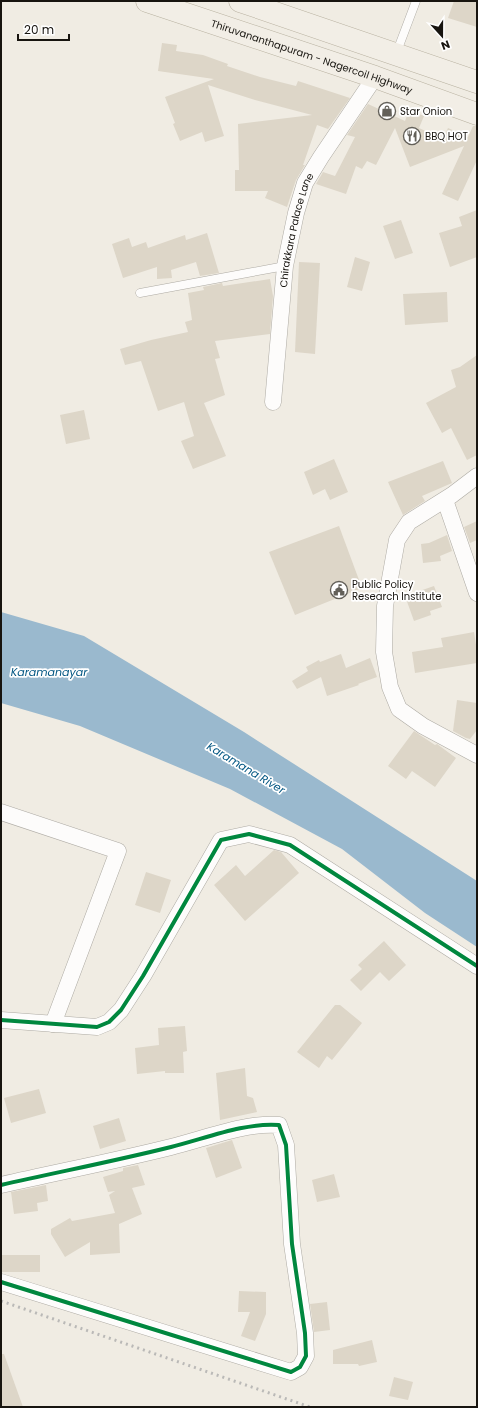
<svg xmlns="http://www.w3.org/2000/svg" width="478" height="1408" viewBox="0 0 478 1408" font-family="Poppins,sans-serif">
<style>
.water{fill:#9ab9ce}
.building{fill:#ddd6c8}
.lines{fill:none;stroke-linecap:round;stroke-linejoin:round}
.lane-casing{stroke:#adaaa3;stroke-width:9}
.street-casing{stroke:#adaaa3;stroke-width:17}
.primary-casing{stroke:#b8b1a0;stroke-width:23}
.lane{stroke:#fdfcfb;stroke-width:8}
.street{stroke:#fdfcfb;stroke-width:16}
.primary{stroke:#f2eee6;stroke-width:22}
.rail{stroke:#bab9b7;stroke-width:3;stroke-dasharray:2 4;stroke-linecap:butt}
.cycleway-casing{stroke:#fff;stroke-width:6}
.cycleway{stroke:#00873e;stroke-width:4}
.labels{text-anchor:middle;dominant-baseline:central;stroke-width:3.5;stroke-linejoin:round;paint-order:stroke}
.street-label{font-size:10px;fill:#17140f;stroke:#fff}
.poi-label{font-size:10px;fill:#17140f;stroke:#fff;text-anchor:start}
.water-label{font-size:11px;font-style:italic;fill:#025682;stroke:#fff}
</style>
<rect width="100%" height="100%" fill="#f0ece3"/>
<polygon class="water" points="1,612 84,636 244,732 477,881 477,947 425,913 342,849 230,789 80,726 1,703"/>
<g class="building">
<polygon points="454,1 477,1 477,27 448,18"/>
<polygon points="162,43 177,45 176,51 203,55 228,64 227,66 260,77 296,86 298,81 350,98 328,129 317,125 303,165 305,165 296,180 287,207 265,198 268,191 235,191 235,170 239,170 238,124 312,115 255,100 208,85 224,136 205,142 202,132 180,141 173,124 175,123 165,97 214,79 158,71"/>
<polygon points="368,104 405,121 409,110 424,116 419,128 443,139 448,128 468,137 473,126 477,126 477,160 458,201 442,194 464,146 410,167 395,128 376,165 367,161 362,169 356,166 346,194 316,184 323,172 335,176 355,137 347,135"/>
<polygon points="477,210 477,257 450,267 439,233 462,226 459,217"/>
<polygon points="401,220 413,253 395,259 383,226"/>
<polygon points="207,233 219,273 200,276 196,262 171,270 172,278 157,279 157,267 123,278 112,244 129,238 132,247 146,242 148,248 185,235 186,240"/>
<polygon points="355,257 370,262 362,291 347,287"/>
<polygon points="299,262 320,263 315,354 295,352"/>
<polygon points="270,279 273,296 270,334 215,341 220,358 215,359 225,395 204,403 226,456 193,469 181,441 194,436 184,402 158,411 141,361 125,365 120,349 151,340 188,332 185,322 192,320 188,293 204,290 203,287 222,283 223,286"/>
<polygon points="447,292 448,322 405,325 403,294"/>
<polygon points="477,355 477,455 467,460 451,428 442,433 426,403 456,387 451,370 460,367"/>
<polygon points="84,410 90,439 66,444 60,415"/>
<polygon points="334,459 348,492 330,500 325,489 313,495 304,472"/>
<polygon points="443,461 452,483 422,496 425,501 403,515 388,482"/>
<polygon points="477,521 477,540 470,543 464,527"/>
<polygon points="339,526 362,588 295,615 269,552"/>
<polygon points="447,535 452,551 440,556 441,561 423,563 421,544 429,543"/>
<polygon points="434,586 442,607 430,611 431,615 414,621 405,596"/>
<polygon points="474,632 477,651 477,663 415,673 412,652 443,647 441,638"/>
<polygon points="341,654 346,668 370,658 377,677 358,684 359,685 327,696 321,677 297,689 292,681 308,671 306,667 319,660 320,662"/>
<polygon points="457,700 477,703 477,730 470,739 466,738 453,731"/>
<polygon points="414,731 435,745 437,744 456,758 435,787 412,771 406,779 388,766"/>
<polygon points="274,850 281,852 299,873 245,921 214,885 236,865 245,876"/>
<polygon points="146,872 171,880 160,913 135,905"/>
<polygon points="384,941 406,965 389,981 380,972 361,991 350,980 362,969 358,965"/>
<polygon points="335,1005 340,1005 362,1023 332,1060 327,1056 319,1068 297,1052"/>
<polygon points="185,1026 187,1051 183,1052 184,1073 165,1073 165,1071 137,1074 135,1048 159,1045 158,1028"/>
<polygon points="245,1068 247,1096 253,1098 257,1112 220,1120 216,1073"/>
<polygon points="39,1089 46,1113 11,1123 4,1098"/>
<polygon points="119,1118 126,1141 100,1149 93,1126"/>
<polygon points="232,1140 242,1168 216,1178 206,1148"/>
<polygon points="138,1165 145,1185 132,1188 142,1214 119,1224 120,1253 90,1255 90,1242 65,1257 51,1234 51,1229 70,1218 72,1221 115,1213 109,1195 115,1191 108,1192 103,1177 123,1171 123,1168"/>
<polygon points="334,1174 340,1197 317,1202 312,1180"/>
<polygon points="46,1185 48,1201 37,1203 38,1211 14,1214 11,1192"/>
<rect x="2" y="1255" width="38" height="17"/>
<polygon points="239,1291 266,1292 266,1314 255,1341 241,1336 250,1312 238,1312"/>
<polygon points="327,1302 330,1330 314,1332 310,1304"/>
<polygon points="372,1340 377,1362 359,1366 358,1364 333,1364 333,1350"/>
<polygon points="1,1354 4,1354 23,1407 1,1407"/>
<polygon points="394,1377 413,1382 408,1400 389,1396"/>
</g>
<g class="lines">
<g class="lane-casing">
<g id="lane">
<polyline points="396,54 416,1"/>
<polyline points="140,293 285,266"/>
</g>
</g>
<g class="street-casing">
<g id="street">
<path id="s1" d="M273,402L285,266L296,213L305,183L321,157L375,77"/>
<polyline points="477,476 452,495 409,522 397,540 385,606 384,652 390,687 399,709 423,726 477,755"/>
<polyline points="445,500 477,593"/>
<polyline points="1,812 118,851 53,1024"/>
<polyline points="1,1020 97,1027 109,1022 121,1010 143,976 221,840 249,834 290,845 477,966"/>
<path d="M1,1185C58,1172 115,1161 171,1147C204,1139 246,1122 279,1125L286,1145L292,1244L305,1333L306,1356L300,1367L291,1372L1,1282"/>
</g>
</g>
<g class="primary-casing">
<g id="primary">
<path id="s2" d="M147,1L375,77L477,114"/>
<polyline points="240,1 477,82"/>
</g>
</g>
<use href="#lane" class="lane"/>
<use href="#street" class="street"/>
<use href="#primary" class="primary"/>
<polyline class="rail" points="1,1301 310,1407"/>
<g class="cycleway-casing">
<g id="cycleway">
<polyline points="1,1020 97,1027 109,1022 121,1010 143,976 221,840 249,834 290,845 477,966"/>
<path d="M1,1185C58,1172 115,1161 171,1147C204,1139 246,1122 279,1125L286,1145L292,1244L305,1333L306,1356L300,1367L291,1372L1,1282"/>
</g>
</g>
<use href="#cycleway" class="cycleway"/>
</g>
<defs>
<g id="shop-ring" transform="scale(0.9)"><circle r="9.5" fill="#fff" stroke="#636059" stroke-width="1.5"/><path d="M-5-2.5h2.3a2.7 3.5 0 0 1 5.4 0H5L5.5 6h-11ZM-1.5-2.5h3a1.5 2.3 0 0 0-3 0Z" fill="#636059"/></g>
<g id="restaurant-ring" transform="scale(0.9)"><circle r="9.5" fill="#fff" stroke="#636059" stroke-width="1.5"/><path d="M-5-6h1v4h1v-4h1v4h1v-4h1v5L-1.5 .5V6h-2V.5L-5-1ZM5-6V6H3V1.5H1.5Q1.5-4 5-6Z" fill="#636059"/></g>
<g id="civic-ring" transform="scale(0.9)"><circle r="9.5" fill="#fff" stroke="#636059" stroke-width="1.5"/><path d="M-.6-6.5H3V-4.5H.6V-3L4-1V1h2V6H-6V1h2V-1L-.6-3ZM-1.2 2.5V6h2.4V2.5Z" fill="#636059"/></g>
</defs>
<g fill-rule="evenodd">
<use href="#shop-ring" x="387" y="111"/>
<use href="#restaurant-ring" x="412" y="136"/>
<use href="#civic-ring" x="339" y="590"/>
</g>
<g class="labels">
<g class="street-label">
<text stroke="none"><textPath href="#s2" startOffset="174">Thiruvananthapuram - Nagercoil Highway</textPath></text>
<text stroke="none"><textPath href="#s1" startOffset="174">Chirakkara Palace Lane</textPath></text>
</g>
<g class="poi-label">
<text x="400" y="111">Star Onion</text>
<text x="425" y="136">BBQ HOT</text>
<text x="352" y="584">Public Policy<tspan x="352" dy="12">Research Institute</tspan></text>
</g>
<g class="water-label">
<text x="49" y="672">Karamanayar</text>
<text transform="translate(246 768) rotate(31)">Karamana River</text>
</g>
</g>
<rect width="478" height="1408" fill="none" stroke="#17140f" stroke-width="4"/>
<g transform="translate(442 36) rotate(159)" stroke="#ffffff" stroke-width="3" paint-order="stroke">
<path d="M0-3L7 15L0 10L-7 15Z" fill="#17140f"/>
<text y="-6" font-size="11" font-weight="bold" text-anchor="middle" fill="#17140f">N</text>
</g>
<path d="M18 34v6h51v-6" fill="none" stroke="#17140f" stroke-width="2"/>
<text x="24" y="34" font-size="12" fill="#17140f" stroke="#ffffff" stroke-width="3" paint-order="stroke">20 m</text>
</svg>
